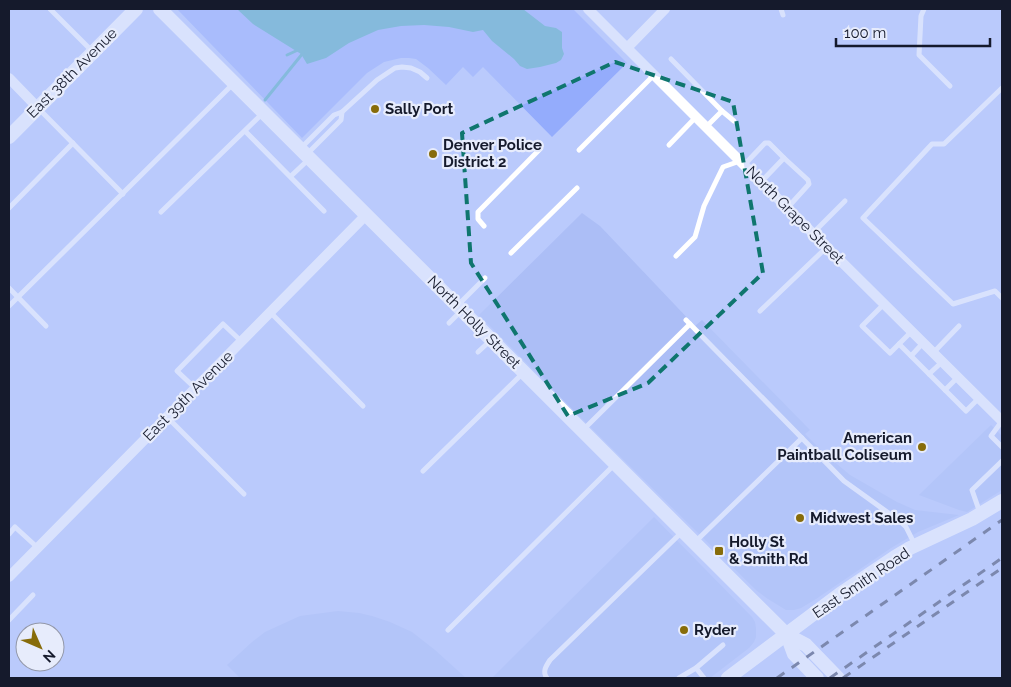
<svg xmlns="http://www.w3.org/2000/svg" width="1011" height="687" viewBox="0 0 1011 687" font-family="Raleway,sans-serif">
<style>
.built{fill:#acbef6}
.green{fill:#94acfc}
.water{fill:#46a6b7}
.lines{fill:none;stroke-linecap:round;stroke-linejoin:round}
.stream{stroke:#46a6b7;stroke-width:3}
.service{stroke:#fff;stroke-width:5}
.minor{stroke:#fff;stroke-width:10}
.tertiary{stroke:#fff;stroke-width:14}
.rail{stroke:#323951;stroke-width:3;stroke-dasharray:9 9;stroke-linecap:butt}
.marked{fill:none;stroke:#0f766e;stroke-width:4;stroke-dasharray:10 6;stroke-linejoin:round}
.poi-dot{fill:#876c0a;stroke:#e7ecfc;stroke-width:2}
.labels{text-anchor:middle;dominant-baseline:central;stroke-width:4.5;stroke-linejoin:round;paint-order:stroke}
.street-label{font-size:15px;fill:#151a2c;stroke:#e7ecfc}
.poi-label{font-size:15px;font-weight:bold;fill:#151a2c;stroke:#e7ecfc;text-anchor:start}
</style>
<rect width="100%" height="100%" fill="#bacafc"/>
<g class="built">
<polygon points="582,213 600,226 695,326 702,320 810,430 805,434 825,454 850,475 897,502 915,510 959,515 918,532 891,548 816,599 801,608 794,610 786,610 768,599 757,591 578,415 479,315"/>
<polygon points="991,425 1002,436 1002,490 967,512 959,510 919,495"/>
<polygon points="654,517 752,617 755,622 756,628 756,637 754,642 749,648 710,678 492,678"/>
<polygon points="338,611 359,613 372,616 390,622 412,632 435,650 466,678 240,678 227,665 252,642 265,632 300,616"/>
</g>
<polygon class="green" points="177,9 573,9 627,63 552,137 483,67 473,77 463,67 446,85 428,68 416,59 409,58 401,58 384,62 367,73 302,138"/>
<polygon class="water" points="237,9 523,9 545,26 556,28 562,32 562,48 564,54 561,60 556,63 540,67 527,69 520,66 514,59 492,41 483,30 473,32 449,27 424,25 401,26 378,30 349,43 326,58 307,64 301,54 253,24"/>
<g class="lines">
<g class="stream">
<polyline points="287,55 298,50"/>
<polyline points="265,100 303,53"/>
</g>
<g class="service">
<polyline points="50,9 92,51"/>
<polyline points="781,9 783,15"/>
<polyline points="924,9 921,16 919,55 950,86"/>
<polyline points="671,59 722,111 734,121"/>
<polyline points="1002,88 944,144 932,144 863,218 953,304 995,291 1002,298"/>
<polyline points="39,109 123,194"/>
<polyline points="706,127 722,111"/>
<polyline points="245,131 324,211"/>
<polyline points="669,145 696,117"/>
<polyline points="301,148 334,115 342,112 377,80 395,68 402,67 411,68 420,72 427,78"/>
<polyline points="579,150 654,75"/>
<polyline points="307,154 341,120 342,112"/>
<polyline points="744,165 765,143 769,143 784,158"/>
<polyline points="291,176 308,160"/>
<polyline points="761,182 784,158 808,180 809,184 790,205"/>
<polyline points="9,208 73,143"/>
<polyline points="161,212 263,113"/>
<polyline points="484,226 478,219 478,212 540,149"/>
<polyline points="813,233 845,201"/>
<polyline points="511,253 577,188"/>
<polyline points="676,256 695,237 704,206 723,167 740,161"/>
<polyline points="9,288 46,326"/>
<polyline points="884,304 862,326 890,353 911,332"/>
<polyline points="458,305 485,278"/>
<polyline points="9,306 233,84"/>
<polyline points="760,311 827,247"/>
<polyline points="270,312 363,406"/>
<polyline points="686,320 844,481 901,522 906,527 915,545"/>
<polyline points="449,323 460,312"/>
<polyline points="899,344 966,411 979,398"/>
<polyline points="478,352 491,340"/>
<polyline points="933,353 959,326"/>
<polyline points="911,356 923,343"/>
<polyline points="929,374 942,362"/>
<polyline points="195,388 177,371 223,324 241,341"/>
<polyline points="945,390 958,377"/>
<polyline points="167,417 244,494"/>
<polyline points="1002,421 991,436 1002,447"/>
<polyline points="583,430 690,324"/>
<polyline points="423,471 524,372"/>
<polyline points="980,513 972,490 1002,461"/>
<polyline points="9,534 15,527 38,548"/>
<polyline points="695,542 802,438"/>
<polyline points="9,620 33,595"/>
<polyline points="448,630 615,464"/>
<polyline points="696,668 704,678"/>
<path d="M547,678C542,672 546,666 550,660L683,531"/>
<polyline points="679,678 696,668 723,645"/>
</g>
<g class="minor">
<polyline points="588,9 744,165 1002,421"/>
<polyline points="627,48 665,9"/>
<polyline points="9,78 38,108"/>
<polyline points="9,577 367,214"/>
</g>
<g class="tertiary">
<polyline points="160,9 787,635 806,645 838,678"/>
<polyline points="9,137 136,9"/>
<polyline points="787,635 794,654 817,678"/>
<polyline points="728,678 840,594 895,557 910,548 972,519 1002,501"/>
</g>
<g class="rail">
<polyline points="777,678 1002,520"/>
<polyline points="830,678 1002,558"/>
<polyline points="843,678 1002,568"/>
</g>
</g>
<path d="M0 0H1011V687H0ZM615,62L733,102L763,273L648,383L568,416L471,263L462,133Z" fill="#bacafc" fill-opacity=".55" fill-rule="evenodd"/>
<path class="marked" d="M615,62L733,102L763,273L648,383L568,416L471,263L462,133Z"/>
<g class="poi-dot">
<circle cx="375" cy="109" r="5"/>
<circle cx="433" cy="154" r="5"/>
<circle cx="922" cy="447" r="5"/>
<circle cx="800" cy="518" r="5"/>
<rect x="714" y="546" width="10" height="10" rx="2.5"/>
<circle cx="684" cy="630" r="5"/>
</g>
<g class="labels">
<g class="street-label">
<text transform="translate(72 73) rotate(-45)">East 38th Avenue</text>
<text transform="translate(795 215) rotate(45)">North Grape Street</text>
<text transform="translate(474 322) rotate(45)">North Holly Street</text>
<text transform="translate(188 396) rotate(-45)">East 39th Avenue</text>
<text transform="translate(861 583) rotate(-34)">East Smith Road</text>
</g>
<g class="poi-label">
<text x="385" y="109">Sally Port</text>
<text x="443" y="145">Denver Police<tspan x="443" dy="17">District 2</tspan></text>
<text x="912" y="438" text-anchor="end">American<tspan x="912" dy="17">Paintball Coliseum</tspan></text>
<text x="810" y="518">Midwest Sales</text>
<text x="729" y="542">Holly St<tspan x="729" dy="17">&amp; Smith Rd</tspan></text>
<text x="694" y="630">Ryder</text>
</g>
</g>
<rect width="1011" height="687" fill="none" stroke="#151a2c" stroke-width="20"/>
<g transform="translate(40 647) rotate(135)"><circle r="24" fill="#e7ecfc" stroke="#9398a9"/>
<path d="M0-4L9 19L0 12L-9 19Z" fill="#876c0a"/>
<text y="-8" font-size="14" font-weight="bold" text-anchor="middle" fill="#151a2c">N</text>
</g>
<path d="M836 38v8h154v-8" fill="none" stroke="#151a2c" stroke-width="2.5"/>
<text x="844" y="38" font-size="15" fill="#151a2c" stroke="#e7ecfc" stroke-width="4" paint-order="stroke">100 m</text>
</svg>
